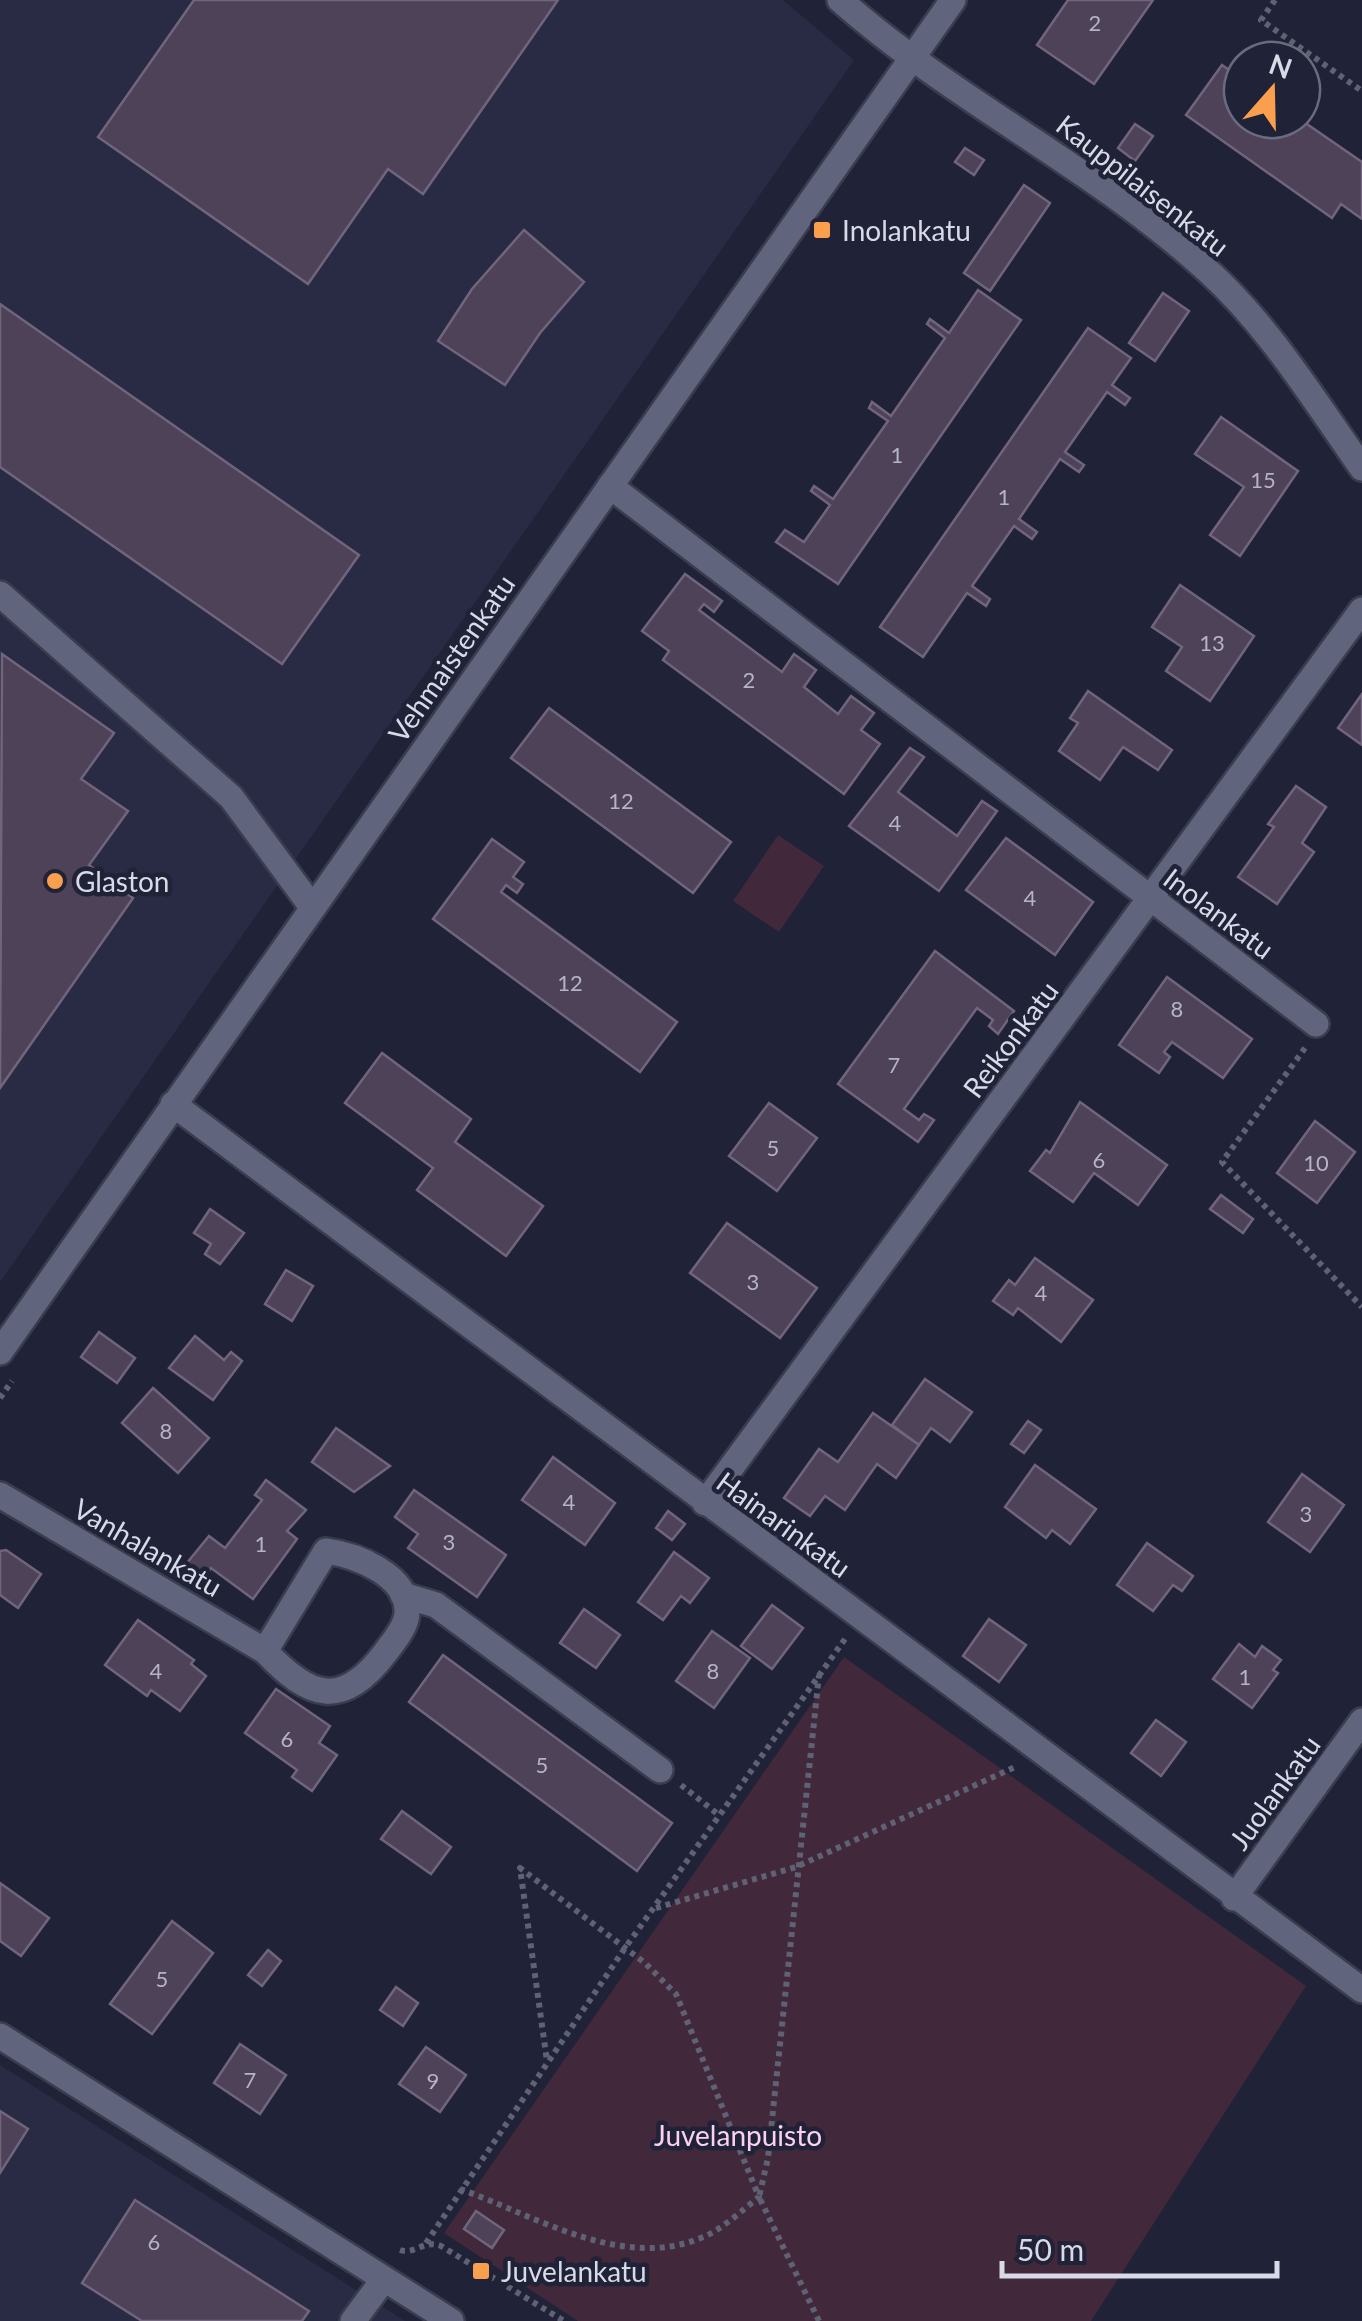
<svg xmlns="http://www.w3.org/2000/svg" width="1362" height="2321" viewBox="0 0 1362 2321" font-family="Lato,sans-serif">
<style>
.built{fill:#292b45}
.green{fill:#41283b}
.building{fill:#4d4258;stroke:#71657d;stroke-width:2.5}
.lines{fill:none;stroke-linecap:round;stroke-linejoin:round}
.minor-casing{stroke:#3b3d4e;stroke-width:30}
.path{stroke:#5f6174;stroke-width:6;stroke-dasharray:5 5;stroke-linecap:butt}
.minor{stroke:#61647d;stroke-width:25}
.poi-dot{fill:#fa9f4e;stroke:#202237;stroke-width:4}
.labels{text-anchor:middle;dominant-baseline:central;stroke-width:9;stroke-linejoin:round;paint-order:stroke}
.number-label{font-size:22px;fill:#b5b4c4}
.street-label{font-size:28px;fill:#d8dae8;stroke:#202237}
.poi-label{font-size:28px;fill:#d8dae8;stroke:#202237;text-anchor:start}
.park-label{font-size:28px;fill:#fdd0f2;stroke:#202237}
</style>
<rect width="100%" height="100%" fill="#202237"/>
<g class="built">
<polygon points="0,0 783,0 854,60 0,1282"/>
<polygon points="0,2065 405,2321 0,2321"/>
</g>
<g class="green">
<polygon points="778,835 824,866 779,932 733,901"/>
<polygon points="844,1657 1306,1986 1091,2321 578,2321 444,2233"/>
</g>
<g class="building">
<polygon points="194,0 558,0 423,194 388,169 308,284 98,137"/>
<polygon points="1068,0 1153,0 1094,84 1037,45"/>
<polygon points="1222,65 1242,79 1242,120 1301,120 1362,162 1362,219 1341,204 1332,218 1186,115"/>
<polygon points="1135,124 1153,136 1135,161 1118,148"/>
<polygon points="965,148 984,160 974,175 955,162"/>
<polygon points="1024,185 1050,203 990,291 964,273"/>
<polygon points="524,230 584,282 540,333 505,385 438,341 472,289"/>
<polygon points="978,290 1021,320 838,584 776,542 785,530 804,542 830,505 811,491 814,486 833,499 888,421 869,408 872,402 891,416 945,338 927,324 930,319 949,333"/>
<polygon points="1163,293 1189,311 1155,361 1129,343"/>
<polygon points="0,304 359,555 282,664 0,467"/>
<polygon points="1088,328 1131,358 1112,385 1130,398 1125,405 1107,392 1065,452 1084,465 1079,472 1060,459 1019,519 1037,532 1032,539 1014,526 972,586 990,599 986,606 967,593 923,657 880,627"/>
<polygon points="1221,417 1298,471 1240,556 1210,535 1244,487 1195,454"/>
<polygon points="685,574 722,601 714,612 704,604 699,610 782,672 794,654 816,670 804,687 838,714 851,696 874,713 861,730 880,744 844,794 663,660 669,651 642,631"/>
<polygon points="1180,585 1254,636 1210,701 1166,671 1182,647 1152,627"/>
<polygon points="2,654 114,733 81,779 128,811 89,865 133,898 0,1088"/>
<polygon points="1088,691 1172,750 1158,770 1123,747 1100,780 1059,751 1078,723 1070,718"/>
<polygon points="1362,694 1362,745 1338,728"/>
<polygon points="549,708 731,842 693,893 511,758"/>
<polygon points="910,748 924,757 898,792 957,836 982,801 997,811 939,891 849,826"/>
<polygon points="1296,786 1326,807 1302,843 1314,852 1277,904 1238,877 1274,827 1268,824"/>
<polygon points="1006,838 1093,902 1055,955 966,890"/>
<polygon points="492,839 524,862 513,877 523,884 517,893 506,885 501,892 677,1022 640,1072 433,919"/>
<polygon points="935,951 1014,1011 998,1034 989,1026 993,1020 977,1008 904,1109 919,1120 924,1114 934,1120 918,1142 838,1084"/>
<polygon points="1167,977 1252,1039 1223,1078 1172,1042 1164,1052 1170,1057 1159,1073 1119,1045"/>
<polygon points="382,1053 471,1119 455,1142 543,1206 506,1256 417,1190 433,1168 345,1103"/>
<polygon points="1080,1102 1167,1165 1138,1205 1094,1173 1073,1202 1030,1171 1046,1150 1050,1153"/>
<polygon points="769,1103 817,1138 777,1191 729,1156"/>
<polygon points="1315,1121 1355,1152 1317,1203 1277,1173"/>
<polygon points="1221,1195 1253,1219 1243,1233 1210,1209"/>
<polygon points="210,1209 244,1233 220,1264 205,1254 211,1244 194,1233"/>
<polygon points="727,1223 817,1288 780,1338 690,1273"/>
<polygon points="1035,1258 1093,1300 1061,1342 1018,1308 1013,1315 993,1301 1009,1280 1015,1285"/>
<polygon points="286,1270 313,1286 292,1321 265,1304"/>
<polygon points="99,1332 135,1358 117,1383 81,1357"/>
<polygon points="195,1336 224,1360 231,1352 242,1361 213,1400 169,1368"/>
<polygon points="925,1379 972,1412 950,1442 931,1428 919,1445 892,1425"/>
<polygon points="153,1388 209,1438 178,1473 122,1423"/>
<polygon points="873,1413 919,1445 896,1478 877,1464 845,1510 825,1496 810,1516 784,1498 819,1449 838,1462"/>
<polygon points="1028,1421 1041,1430 1024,1453 1011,1444"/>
<polygon points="336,1428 390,1466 354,1492 312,1462"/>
<polygon points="553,1457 615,1503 585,1545 522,1500"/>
<polygon points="1035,1465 1096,1509 1070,1544 1052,1530 1046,1538 1005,1507"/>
<polygon points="1302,1474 1344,1505 1310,1552 1268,1522"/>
<polygon points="266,1480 306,1510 287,1531 297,1539 253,1599 211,1568 202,1584 182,1569 209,1536 225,1548 262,1500 255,1495"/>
<polygon points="414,1490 506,1555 477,1597 408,1548 418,1534 395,1517"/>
<polygon points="668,1511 685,1524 672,1540 656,1528"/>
<polygon points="1147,1543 1193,1576 1182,1591 1173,1585 1153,1611 1117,1585"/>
<polygon points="6,1550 41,1574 18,1608 0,1595 0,1551"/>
<polygon points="674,1552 709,1578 690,1603 681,1596 663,1620 638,1602"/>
<polygon points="772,1605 803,1628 772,1669 741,1646"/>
<polygon points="584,1609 620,1635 596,1668 560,1643"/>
<polygon points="989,1619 1026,1645 999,1682 963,1656"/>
<polygon points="138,1620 194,1660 191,1664 206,1676 180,1711 151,1690 147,1696 105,1665"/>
<polygon points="712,1631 750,1658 714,1708 676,1681"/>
<polygon points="1239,1644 1255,1657 1262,1646 1281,1660 1273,1670 1278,1673 1252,1708 1213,1679"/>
<polygon points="443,1655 672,1823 637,1871 409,1702"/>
<polygon points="276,1689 330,1726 319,1743 337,1755 312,1791 292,1777 297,1770 245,1733"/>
<polygon points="1156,1720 1186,1742 1161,1776 1131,1753"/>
<polygon points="402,1811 451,1847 431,1874 381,1839"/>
<polygon points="0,1883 49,1918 21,1956 0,1941"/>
<polygon points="172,1921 213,1953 152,2034 110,2004"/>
<polygon points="268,1950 281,1961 262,1986 248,1975"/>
<polygon points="396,1987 418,2003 403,2026 380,2010"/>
<polygon points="240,2044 286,2075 260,2114 214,2083"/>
<polygon points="426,2047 466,2075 440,2112 399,2084"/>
<polygon points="0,2111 28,2129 0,2173"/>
<polygon points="135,2200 309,2311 302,2321 142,2321 82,2283"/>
<polygon points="476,2211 504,2230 492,2248 464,2229"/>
</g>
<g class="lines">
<g class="minor-casing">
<g id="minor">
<path d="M840,0C954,101 1094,167 1207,270C1269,326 1314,400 1362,468"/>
<polyline points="610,486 1316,1024"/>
<polyline points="0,594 231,797 312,907"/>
<polyline points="173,1104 1362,1990"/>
<polyline points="0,1352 953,0"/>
<path d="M0,1495L265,1651C309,1698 342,1710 385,1653C393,1642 407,1627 407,1612C408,1575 356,1555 326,1551L265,1651"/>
<polyline points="705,1503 1362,610"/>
<polyline points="403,1595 436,1605 660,1770"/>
<polyline points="1234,1898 1362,1721"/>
<polyline points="0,2036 451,2321"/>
<polyline points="353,2321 384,2279"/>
</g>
</g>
<g class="path">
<polyline points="1275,0 1261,20 1362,91"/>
<polyline points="1305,1048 1222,1162 1362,1307"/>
<polyline points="0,1398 12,1381"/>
<polyline points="681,1785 719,1815"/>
<polyline points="656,1908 796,1867 1015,1767"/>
<path d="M460,2189C534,2215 623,2272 703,2237C723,2229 742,2210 759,2197L676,1994L645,1963L520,1868L547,2061"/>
<polyline points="426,2243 625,1948 845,1639"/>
<path d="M400,2250C415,2255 424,2239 441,2246L564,2321"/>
<polyline points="819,2321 759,2197 768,2158 819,1675"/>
</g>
<use href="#minor" class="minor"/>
</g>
<g class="poi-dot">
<rect x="812" y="220" width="20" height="20" rx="5"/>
<circle cx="55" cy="881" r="10"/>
<rect x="471" y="2261" width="20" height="20" rx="5"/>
</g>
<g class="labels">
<g class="number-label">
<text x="1095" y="22">2</text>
<text x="897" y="454">1</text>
<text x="1263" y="479">15</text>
<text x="1004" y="496">1</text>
<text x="1212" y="642">13</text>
<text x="749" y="679">2</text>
<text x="621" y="800">12</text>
<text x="895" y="822">4</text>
<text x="1030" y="897">4</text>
<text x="570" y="982">12</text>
<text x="1177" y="1008">8</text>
<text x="894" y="1064">7</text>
<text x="773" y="1147">5</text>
<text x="1099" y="1159">6</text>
<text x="1316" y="1162">10</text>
<text x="753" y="1281">3</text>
<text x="1041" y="1292">4</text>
<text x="166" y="1430">8</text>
<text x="569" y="1501">4</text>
<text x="1306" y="1513">3</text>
<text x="449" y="1541">3</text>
<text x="261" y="1543">1</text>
<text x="156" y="1670">4</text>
<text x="713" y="1670">8</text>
<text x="1245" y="1676">1</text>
<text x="287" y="1738">6</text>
<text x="542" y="1764">5</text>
<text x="162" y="1978">5</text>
<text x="250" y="2079">7</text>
<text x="433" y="2080">9</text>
<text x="154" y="2241">6</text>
</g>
<g class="street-label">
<text transform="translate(1143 185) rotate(38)">Kauppilaisenkatu</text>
<text transform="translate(451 658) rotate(-55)">Vehmaistenkatu</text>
<text transform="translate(1219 913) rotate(37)">Inolankatu</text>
<text transform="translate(1010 1039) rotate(-53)">Reikonkatu</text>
<text transform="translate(784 1524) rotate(36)">Hainarinkatu</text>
<text transform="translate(148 1547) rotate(30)">Vanhalankatu</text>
<text transform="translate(1274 1792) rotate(-54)">Juolankatu</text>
</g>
<g class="poi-label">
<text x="842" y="230">Inolankatu</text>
<text x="75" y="881">Glaston</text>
<text x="501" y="2271">Juvelankatu</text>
</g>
<g class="park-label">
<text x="738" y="2135">Juvelanpuisto</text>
</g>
</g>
<g transform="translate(1272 90) rotate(20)"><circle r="48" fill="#202237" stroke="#6a6c7e" stroke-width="2.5"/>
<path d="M0-8L18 38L0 25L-18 38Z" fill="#fa9f4e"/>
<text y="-15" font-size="28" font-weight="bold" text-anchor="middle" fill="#d8dae8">N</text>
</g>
<path d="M1002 2261v15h275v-15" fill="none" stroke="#d8dae8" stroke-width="5"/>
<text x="1017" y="2261" font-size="30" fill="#d8dae8" stroke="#202237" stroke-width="8" paint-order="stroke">50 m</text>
</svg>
